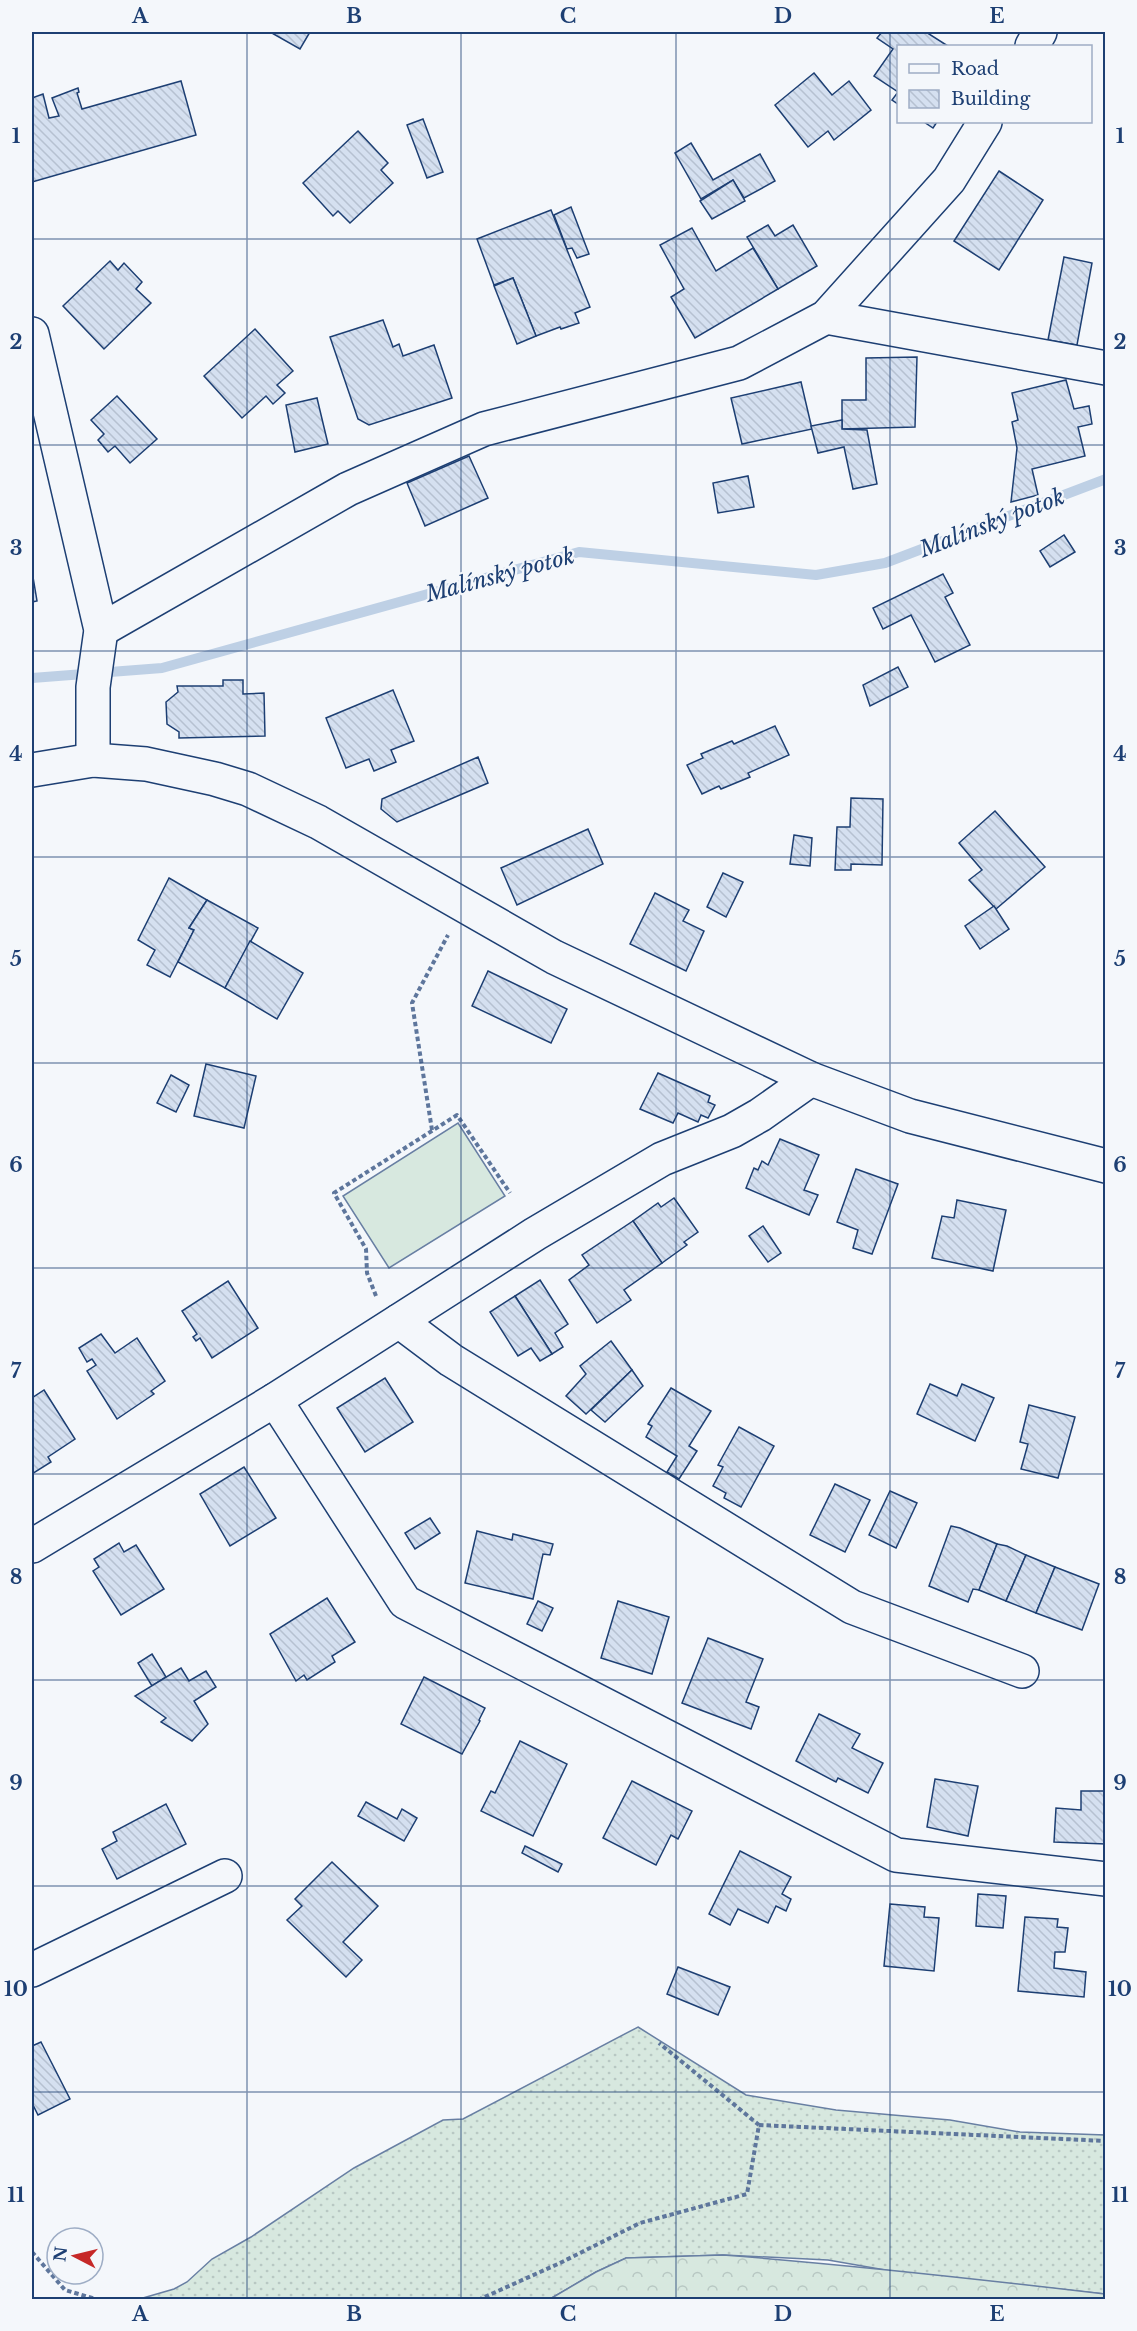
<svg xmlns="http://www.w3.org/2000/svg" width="1137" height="2331" viewBox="0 0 1137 2331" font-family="'Libre Baskerville',serif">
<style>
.grass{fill:url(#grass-dots);stroke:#687fa3;stroke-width:1.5}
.forest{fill:url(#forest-crowns);stroke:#687fa3;stroke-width:1.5}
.pitch{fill:#d7e8df;stroke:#687fa3;stroke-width:1.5}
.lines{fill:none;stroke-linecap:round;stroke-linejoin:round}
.stream{stroke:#bed0e5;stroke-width:10}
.building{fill:url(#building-back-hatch);stroke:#1d3f73;stroke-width:1.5}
.minor-casing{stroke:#1d3f73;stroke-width:36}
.major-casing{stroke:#1d3f73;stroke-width:36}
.path{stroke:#5e769c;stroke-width:4;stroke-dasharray:4.5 3;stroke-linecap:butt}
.minor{stroke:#f4f7fb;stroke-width:33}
.major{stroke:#f4f7fb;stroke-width:33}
.grid{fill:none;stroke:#1d3f73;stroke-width:1.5;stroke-opacity:0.55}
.labels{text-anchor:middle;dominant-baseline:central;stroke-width:4.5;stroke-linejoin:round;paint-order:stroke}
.water-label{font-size:22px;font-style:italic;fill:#1d3f73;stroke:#f4f7fb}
.neatline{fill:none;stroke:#1d3f73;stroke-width:2}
.grid-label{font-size:20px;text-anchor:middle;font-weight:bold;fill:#1d3f73}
</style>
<defs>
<pattern id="grass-dots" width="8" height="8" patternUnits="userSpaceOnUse" patternTransform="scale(1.5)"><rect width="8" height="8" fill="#d7e8df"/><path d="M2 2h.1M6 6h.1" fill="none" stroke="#b8c8c3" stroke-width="1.8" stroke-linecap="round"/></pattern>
<pattern id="forest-crowns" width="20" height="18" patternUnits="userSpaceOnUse" patternTransform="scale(1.5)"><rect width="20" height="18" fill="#d7e8df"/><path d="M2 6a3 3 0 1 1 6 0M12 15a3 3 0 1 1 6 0" fill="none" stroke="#b8c8c3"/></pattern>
<pattern id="building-back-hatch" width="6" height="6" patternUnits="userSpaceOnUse" patternTransform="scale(1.5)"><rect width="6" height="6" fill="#d5e0f0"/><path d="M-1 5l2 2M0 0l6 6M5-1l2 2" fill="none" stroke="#b6c1d1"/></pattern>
</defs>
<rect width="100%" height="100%" fill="#f4f7fb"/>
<polygon class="grass" points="638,2027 746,2095 836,2110 950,2120 1020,2132 1105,2135 1105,2294 891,2271 828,2260 723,2255 626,2258 596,2272 550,2299 136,2300 174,2289 187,2282 212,2259 251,2237 354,2168 443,2120 463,2119"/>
<path class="forest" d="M723,2255C851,2265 978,2279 1105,2294V2299H550L596,2272L626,2258Z"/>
<polygon class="pitch" points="458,1123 505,1196 389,1268 343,1196"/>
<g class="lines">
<polyline class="stream" points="32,678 162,668 579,552 816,575 885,563 1106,479"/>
</g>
<g class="building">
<polygon points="270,32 310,32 300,49"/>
<polygon points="882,32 926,32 948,46 898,46 898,104 892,100 898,92 874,76 893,49 877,38"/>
<polygon points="814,73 832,95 849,81 871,110 834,140 828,131 808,147 775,105"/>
<polygon points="181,81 196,135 32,182 32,98 43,94 49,118 59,116 52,98 78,88 79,92 77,93 82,109"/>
<polygon points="423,119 443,172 427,178 407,125"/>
<polygon points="924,122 937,122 933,128"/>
<polygon points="358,131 388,163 381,170 393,183 350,223 338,211 333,216 303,183"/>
<polygon points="691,143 713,180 760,154 775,181 744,198 733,180 701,199 675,153"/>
<polygon points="999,171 1043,200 999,270 954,241"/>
<polygon points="733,180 745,201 712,219 700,201"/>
<polygon points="571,207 589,254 577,258 572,248 567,249 554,215"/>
<polygon points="551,210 590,307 575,313 579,323 561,329 560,327 536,336 513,278 494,285 477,239"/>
<polygon points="768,225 775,236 793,225 817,266 778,289 747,237"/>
<polygon points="692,228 716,271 753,248 778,289 695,338 671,297 684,289 660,245"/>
<polygon points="1064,257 1092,263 1077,345 1048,340"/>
<polygon points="110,261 118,270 124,263 142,282 136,289 151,303 104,349 63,306"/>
<polygon points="513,278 536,336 517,344 494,286"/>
<polygon points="383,320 393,347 399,344 403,356 434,345 452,398 369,425 358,419 330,337"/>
<polygon points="255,329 293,371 277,385 285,393 273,404 266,396 242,418 204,376"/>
<polygon points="917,357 915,427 842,429 842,400 866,400 866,358"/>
<polygon points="1066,380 1074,409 1089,406 1092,424 1078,427 1085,456 1032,469 1038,495 1011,502 1017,448 1012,422 1018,420 1012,393"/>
<polygon points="801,382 812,429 742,444 731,398"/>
<polygon points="117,396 157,439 130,463 115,446 108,452 98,440 104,434 91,420"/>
<polygon points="317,398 328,444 295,452 286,405"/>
<polygon points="842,420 842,429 867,430 877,484 853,489 844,447 818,453 811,426"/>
<polygon points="469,456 488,498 425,526 407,483"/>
<polygon points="748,476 754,507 718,513 713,483"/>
<polygon points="1064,535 1075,552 1050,567 1040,551"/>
<polygon points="32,571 37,601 32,602"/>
<polygon points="943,574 953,593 945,597 970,645 935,662 911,615 883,629 873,608"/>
<polygon points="898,667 908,687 870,706 863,685"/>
<polygon points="223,680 243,680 243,694 264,693 265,736 179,738 179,732 167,724 166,702 178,692 177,686 223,686"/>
<polygon points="393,690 414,741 391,750 396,762 374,771 369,759 346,768 326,718"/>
<polygon points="775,726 789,755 748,773 750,777 721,789 719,786 702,794 687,765 703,758 701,754 732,741 734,744"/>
<polygon points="478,757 488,783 397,822 381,809 382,799"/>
<polygon points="851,798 883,799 882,865 851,864 851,870 835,870 837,827 850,827"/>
<polygon points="995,811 1045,867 996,909 969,880 982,870 959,843"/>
<polygon points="588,829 603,864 517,905 501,868"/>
<polygon points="794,835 812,838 810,866 790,864"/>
<polygon points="723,873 743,882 726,917 707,907"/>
<polygon points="169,878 207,900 189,928 194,930 170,977 147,965 155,950 138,940"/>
<polygon points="655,893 689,910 683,921 704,931 686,971 630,944"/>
<polygon points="207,900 258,928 225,988 178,962 194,930 189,928"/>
<polygon points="994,906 1009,929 980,949 965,926"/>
<polygon points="250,941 303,973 277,1019 225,988"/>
<polygon points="488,971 567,1009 551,1043 472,1006"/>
<polygon points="206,1064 256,1076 244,1128 194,1116"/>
<polygon points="658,1073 710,1096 708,1102 715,1105 708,1118 701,1115 698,1122 678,1113 673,1123 640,1109"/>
<polygon points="171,1075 189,1085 176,1112 157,1103"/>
<polygon points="780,1139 819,1155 804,1190 818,1195 809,1215 746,1188 754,1168 758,1170 762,1161 768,1165"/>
<polygon points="856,1169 898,1184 872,1254 853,1248 858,1230 837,1222"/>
<polygon points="674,1198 698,1232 684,1242 687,1245 662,1263 633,1221 658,1203 661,1207"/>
<polygon points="957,1200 1006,1210 993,1271 932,1258 942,1216 954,1218"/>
<polygon points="633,1221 662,1263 624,1290 631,1300 597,1323 569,1280 589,1265 582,1255"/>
<polygon points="763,1226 781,1253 768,1262 749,1236"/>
<polygon points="540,1280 568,1324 555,1333 563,1347 552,1354 515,1296"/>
<polygon points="228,1281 258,1328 212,1358 200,1338 196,1341 193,1337 197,1334 182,1311"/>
<polygon points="515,1296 552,1354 540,1361 531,1348 518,1356 490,1312"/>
<polygon points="101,1334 115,1353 137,1338 165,1381 151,1391 154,1394 117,1419 87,1371 96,1365 92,1359 87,1362 79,1348"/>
<polygon points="611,1341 632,1370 586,1414 566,1396 586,1374 580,1366"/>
<polygon points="632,1370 643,1386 605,1422 591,1410"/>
<polygon points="385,1378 413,1422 365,1452 337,1408"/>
<polygon points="930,1384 957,1396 962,1384 994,1398 975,1441 917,1414"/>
<polygon points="671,1388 711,1411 689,1446 697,1451 679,1479 667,1472 677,1456 646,1437 652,1426 648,1424"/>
<polygon points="44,1390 75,1439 48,1457 51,1462 32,1474 32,1398"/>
<polygon points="1029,1405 1075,1417 1058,1478 1021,1469 1028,1444 1020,1442"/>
<polygon points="739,1427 774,1446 741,1507 724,1498 726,1493 713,1486 723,1467 718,1465"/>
<polygon points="244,1467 276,1518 230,1546 200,1494"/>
<polygon points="835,1484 870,1500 845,1552 810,1535"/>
<polygon points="890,1491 917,1503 896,1548 869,1535"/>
<polygon points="430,1518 440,1533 415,1549 405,1533"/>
<polygon points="951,1526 960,1528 997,1544 979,1590 973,1589 968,1602 929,1586"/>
<polygon points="477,1531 512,1540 513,1534 553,1544 550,1555 543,1554 533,1599 465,1583"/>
<polygon points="119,1543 124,1552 136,1545 164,1589 121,1615 93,1571 99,1567 94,1559"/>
<polygon points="997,1544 1007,1546 1026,1555 1006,1601 979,1590"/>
<polygon points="1026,1555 1055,1567 1036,1613 1006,1601"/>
<polygon points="1055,1567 1099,1584 1082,1630 1036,1613"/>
<polygon points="327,1598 355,1642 332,1656 335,1662 307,1680 304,1675 296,1681 270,1634"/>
<polygon points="538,1601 553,1608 542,1631 527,1624"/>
<polygon points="618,1601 669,1617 652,1674 601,1658"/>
<polygon points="708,1638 763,1659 746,1702 759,1707 751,1729 682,1703"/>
<polygon points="152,1654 166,1677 152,1686 138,1663"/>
<polygon points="181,1668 189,1681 206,1671 216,1687 194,1701 208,1724 192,1741 161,1722 166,1718 135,1696"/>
<polygon points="424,1677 485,1708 479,1720 480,1721 462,1754 401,1724"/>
<polygon points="819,1714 860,1734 852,1748 883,1763 868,1793 838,1778 836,1782 796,1761"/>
<polygon points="520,1741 567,1764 533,1836 481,1811 491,1791 495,1793"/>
<polygon points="935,1779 978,1786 968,1836 927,1827"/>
<polygon points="632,1781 692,1811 678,1839 671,1835 656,1865 603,1838"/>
<polygon points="1081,1791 1106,1791 1106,1844 1054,1842 1056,1808 1081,1810"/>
<polygon points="366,1802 397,1819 402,1809 417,1818 404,1841 358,1816"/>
<polygon points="166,1804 186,1844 117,1879 102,1849 117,1841 113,1832"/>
<polygon points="525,1846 562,1864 558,1872 522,1853"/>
<polygon points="740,1851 791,1877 782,1894 791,1899 786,1911 776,1906 768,1923 738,1909 730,1925 709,1914"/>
<polygon points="332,1862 378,1906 343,1942 362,1960 346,1977 287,1920 302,1906 295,1899"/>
<polygon points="978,1894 1006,1896 1003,1928 976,1926"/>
<polygon points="890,1904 925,1907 924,1917 939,1918 934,1971 884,1966"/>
<polygon points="1025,1917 1058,1919 1057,1927 1068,1928 1065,1952 1055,1952 1054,1968 1086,1972 1084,1997 1018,1991"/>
<polygon points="678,1967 730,1987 718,2015 667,1994"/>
<polygon points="41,2042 70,2099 38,2115 32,2103 32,2046"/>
</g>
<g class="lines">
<g class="minor-casing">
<g id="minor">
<polyline points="1032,46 1040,32"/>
<polyline points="826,317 1106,368"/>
<polyline points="32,334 101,630 93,687 93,760"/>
<polyline points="101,630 348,489 484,429 739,363 826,317 949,180 985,122"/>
<polyline points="399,1321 451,1360 852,1607 1022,1671"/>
<polyline points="275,1400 405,1602 896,1855 1106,1879"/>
<polyline points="32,1546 275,1400 535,1234 662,1159 732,1131 760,1115 811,1079"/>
<polyline points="32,1970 225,1876"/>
</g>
</g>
<g class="major-casing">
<polyline id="major" points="32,770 93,760 146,764 215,779 248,789 318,822 554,957 811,1079 910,1116 1106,1166"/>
</g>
<g class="path">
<polyline points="432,1130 412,1003 448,935"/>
<polyline points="376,1296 367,1273 366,1249 334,1193 457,1115 510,1193"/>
<polyline points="759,2125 1106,2141"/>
<polyline points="32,2252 65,2290 99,2300"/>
<polyline points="478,2300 560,2263 640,2223 747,2194 759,2125 659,2043"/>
</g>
<use href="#minor" class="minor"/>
<use href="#major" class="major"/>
</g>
<path class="grid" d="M247,32V2300M461,32V2300M676,32V2300M890,32V2300M32,239H1106M32,445H1106M32,651H1106M32,857H1106M32,1063H1106M32,1268H1106M32,1474H1106M32,1680H1106M32,1886H1106M32,2092H1106"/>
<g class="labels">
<g class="water-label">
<text transform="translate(992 523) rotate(-21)">Malínský potok</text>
<text transform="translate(500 575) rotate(-15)">Malínský potok</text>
</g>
</g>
<rect width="1137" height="2331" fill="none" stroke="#f4f7fb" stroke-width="66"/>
<rect x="897" y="45" width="195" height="78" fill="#f4f7fb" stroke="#9eadc5" stroke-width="1.5"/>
<rect x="909" y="64" width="30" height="9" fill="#f4f7fb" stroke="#9eadc5" stroke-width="1.5"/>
<text x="951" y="75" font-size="18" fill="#1d3f73">Road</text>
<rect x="909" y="90" width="30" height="18" fill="url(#building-back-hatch)" stroke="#9eadc5" stroke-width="1.5"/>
<text x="951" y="105" font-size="18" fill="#1d3f73">Building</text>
<g transform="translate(75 2256) rotate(277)"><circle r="28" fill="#f4f7fb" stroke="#9eadc5" stroke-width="1.5"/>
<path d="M0-4.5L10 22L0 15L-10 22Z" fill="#c62828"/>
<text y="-9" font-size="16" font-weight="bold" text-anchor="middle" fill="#1d3f73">N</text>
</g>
<rect x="33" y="33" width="1071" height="2265" class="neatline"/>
<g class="grid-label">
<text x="140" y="23">A</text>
<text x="354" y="23">B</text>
<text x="568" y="23">C</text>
<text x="783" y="23">D</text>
<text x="997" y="23">E</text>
<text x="16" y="143">1</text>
<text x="1120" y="143">1</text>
<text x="16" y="349">2</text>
<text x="1120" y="349">2</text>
<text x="16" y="555">3</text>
<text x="1120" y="555">3</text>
<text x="16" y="761">4</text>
<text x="1120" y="761">4</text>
<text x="16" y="966">5</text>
<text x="1120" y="966">5</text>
<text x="16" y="1172">6</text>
<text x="1120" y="1172">6</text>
<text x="16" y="1378">7</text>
<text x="1120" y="1378">7</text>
<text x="16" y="1584">8</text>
<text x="1120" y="1584">8</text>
<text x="16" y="1790">9</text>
<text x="1120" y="1790">9</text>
<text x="16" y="1996">10</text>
<text x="1120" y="1996">10</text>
<text x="16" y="2202">11</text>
<text x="1120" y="2202">11</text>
<text x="140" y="2321">A</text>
<text x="354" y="2321">B</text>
<text x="568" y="2321">C</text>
<text x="783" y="2321">D</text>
<text x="997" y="2321">E</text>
</g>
</svg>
